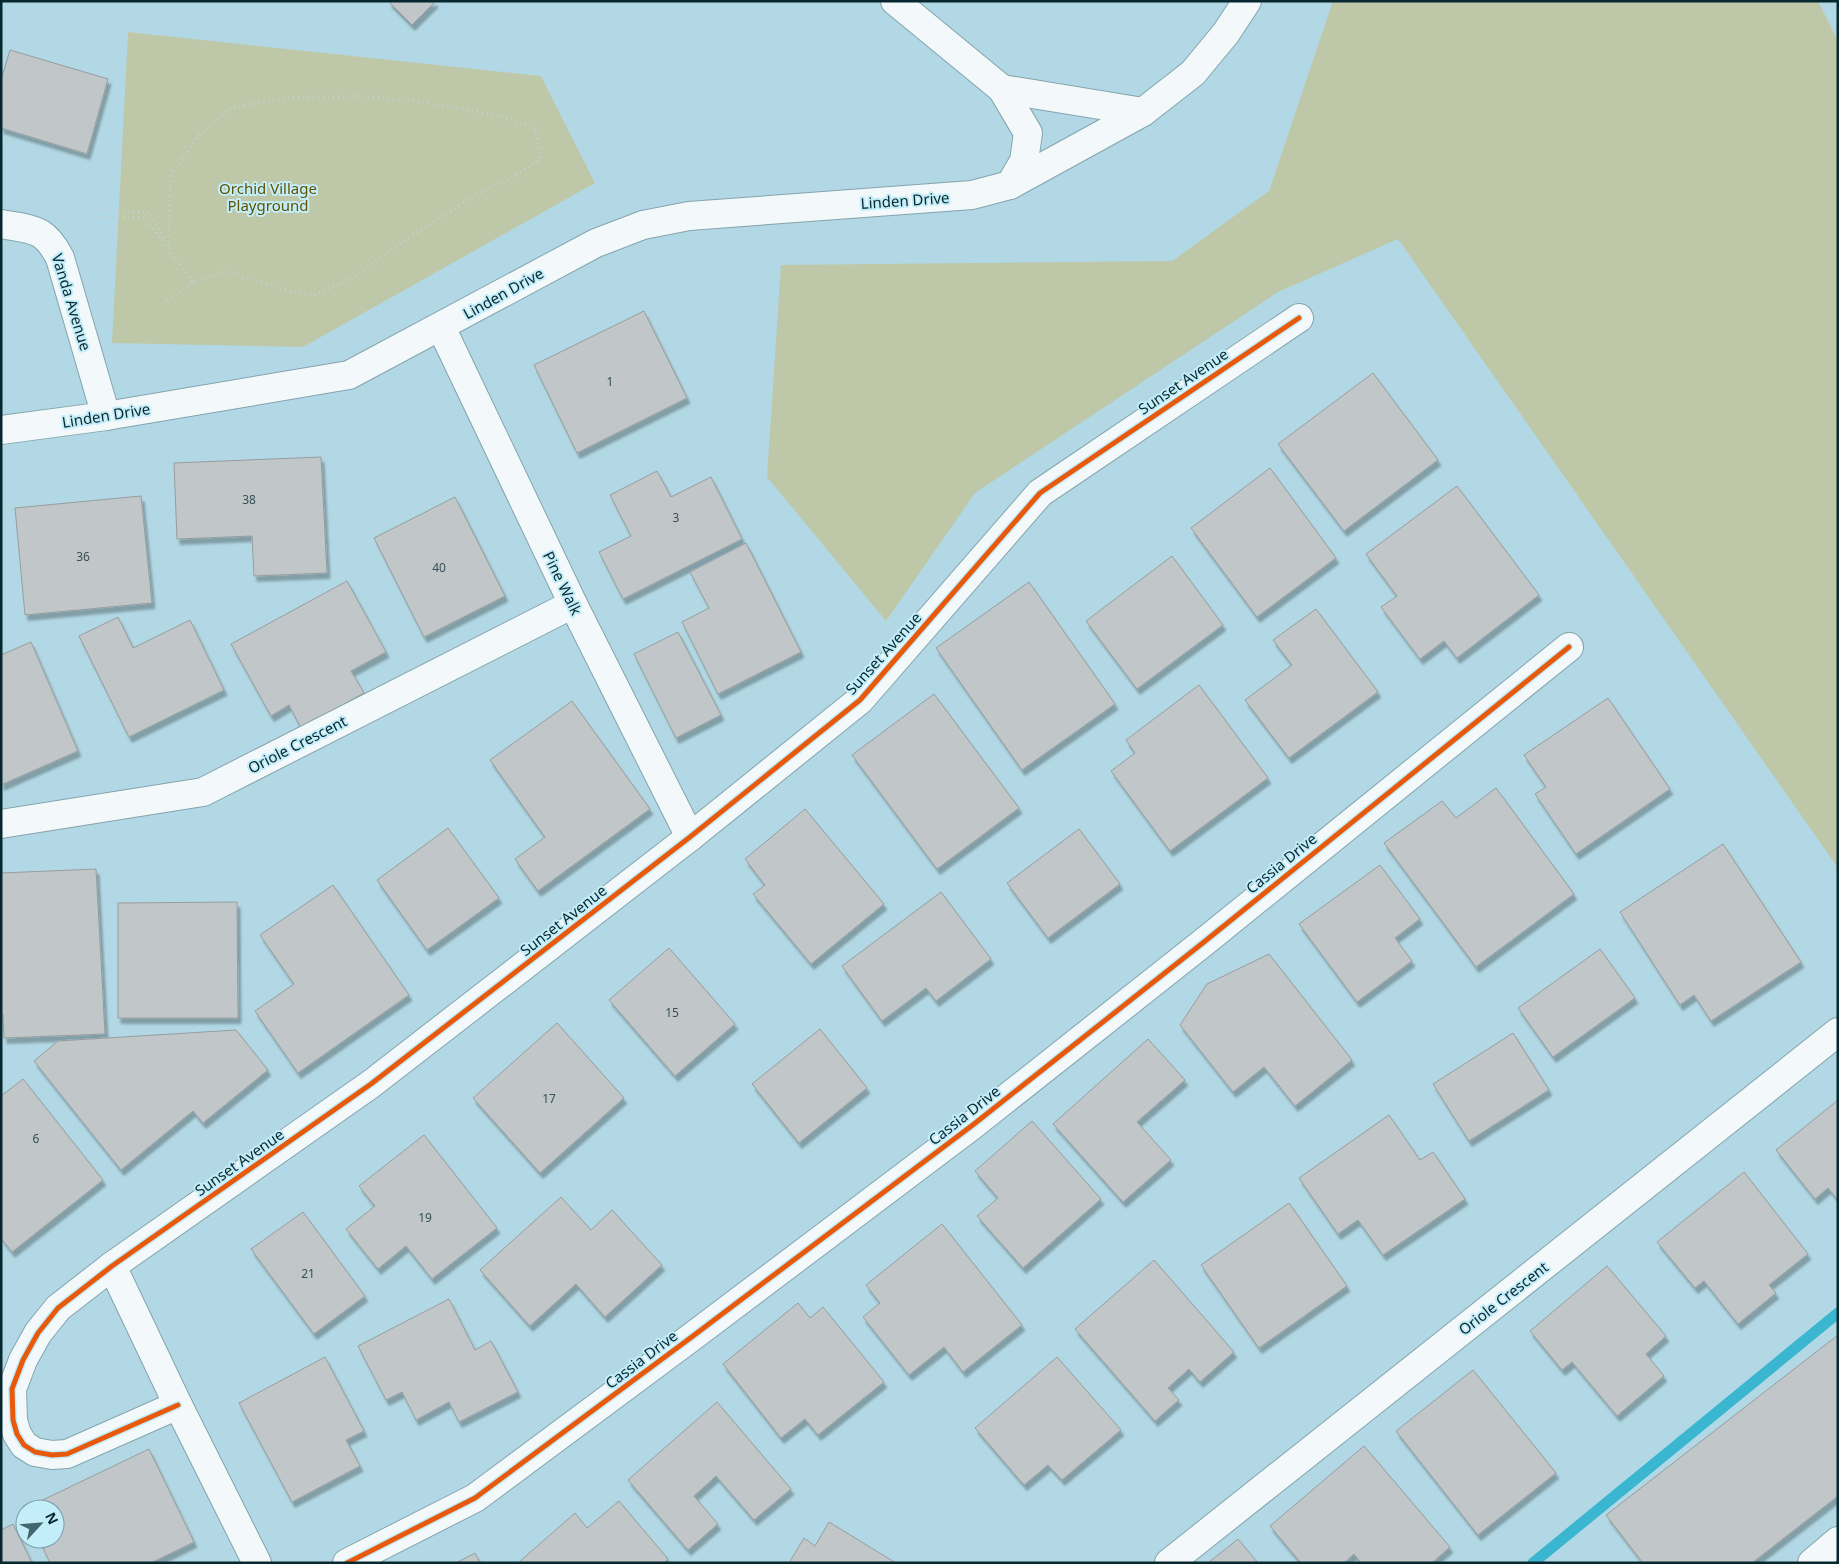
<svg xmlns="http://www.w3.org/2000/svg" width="1839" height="1564" viewBox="0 0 1839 1564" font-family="'Noto Sans',sans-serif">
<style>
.green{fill:#bec8a9}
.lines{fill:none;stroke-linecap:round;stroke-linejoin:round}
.stream{stroke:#3bb6d0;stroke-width:11}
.building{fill:#c1c6c8;stroke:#979d9f;filter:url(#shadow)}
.minor-casing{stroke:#84a4ad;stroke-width:30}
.path{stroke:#c3d0d3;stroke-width:3;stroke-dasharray:1 4;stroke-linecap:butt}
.minor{stroke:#f3f9fb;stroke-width:28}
.cycleway-casing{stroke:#c3edf9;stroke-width:8}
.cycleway{stroke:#e8590c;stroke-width:5}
.labels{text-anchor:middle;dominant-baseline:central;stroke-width:4;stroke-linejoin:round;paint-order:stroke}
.number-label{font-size:12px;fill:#365056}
.park-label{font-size:15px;fill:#605302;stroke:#c3edf9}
.street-label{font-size:15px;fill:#082830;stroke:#c3edf9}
</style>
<defs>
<filter id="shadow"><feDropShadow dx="3" dy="5.5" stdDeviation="1" flood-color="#0004"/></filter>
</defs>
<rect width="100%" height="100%" fill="#b1d8e4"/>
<g class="green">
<polygon points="1333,1 1818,1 1838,41 1838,868 1398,239 1278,292 975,493 886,621 767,477 781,265 1172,261 1269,191"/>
<polygon points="128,32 541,76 595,183 303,347 112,343"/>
</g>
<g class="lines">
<polyline class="stream" points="1533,1563 1838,1313"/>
</g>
<g class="building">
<polygon points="388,1 435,1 435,2 412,25"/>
<polygon points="10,50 108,79 87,154 1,128 1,80"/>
<polygon points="644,311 687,398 577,453 534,365"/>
<polygon points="1373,373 1438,460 1344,531 1278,444"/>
<polygon points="321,457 327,573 254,576 252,536 177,539 174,463"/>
<polygon points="1270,468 1336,558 1257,617 1191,528"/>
<polygon points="657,471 671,497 711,477 742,539 623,599 599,552 631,536 610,495"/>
<polygon points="1457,486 1539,595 1457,658 1444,641 1420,659 1381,607 1397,596 1366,554"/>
<polygon points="141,496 152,603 25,615 15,508"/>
<polygon points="455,497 505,596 424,637 374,538"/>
<polygon points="746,543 801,652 718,694 682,622 709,608 690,572"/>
<polygon points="1172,556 1223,625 1137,689 1086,621"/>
<polygon points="347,581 386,652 351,671 364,693 301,728 289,705 271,716 231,644"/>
<polygon points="1029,582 1115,704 1022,770 936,648"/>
<polygon points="1316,609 1378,692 1289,758 1245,700 1292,665 1273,640"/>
<polygon points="118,617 133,648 190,620 224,690 129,737 79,636"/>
<polygon points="678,632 721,715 676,738 634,654"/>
<polygon points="31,642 78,751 1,785 1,655"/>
<polygon points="1199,685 1268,778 1170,851 1111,771 1135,753 1126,740"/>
<polygon points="934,694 1019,808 937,869 852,755"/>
<polygon points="1608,698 1670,789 1576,854 1535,794 1546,787 1524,755"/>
<polygon points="572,701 650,809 538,891 515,859 545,837 490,760"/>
<polygon points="1496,788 1574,894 1476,967 1384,843 1442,801 1456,818"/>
<polygon points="805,809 884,904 811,964 753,894 765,885 745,859"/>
<polygon points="448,828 499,898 427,950 377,880"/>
<polygon points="1079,829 1120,884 1048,938 1007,883"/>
<polygon points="1723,844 1801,962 1711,1021 1694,995 1680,1005 1620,912"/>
<polygon points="1380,865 1420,919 1395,938 1412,961 1357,1002 1299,924"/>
<polygon points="96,869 105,1034 4,1038 3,1015 1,1015 1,873"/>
<polygon points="333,885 409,995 298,1073 255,1011 294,984 260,935"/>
<polygon points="941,892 991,959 936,1001 926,988 882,1021 842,966"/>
<polygon points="237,902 238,1018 118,1018 118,903"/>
<polygon points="669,948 735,1024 675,1076 609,1000"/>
<polygon points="1600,949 1635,998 1553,1057 1518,1008"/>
<polygon points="1269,954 1352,1060 1295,1106 1264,1067 1233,1092 1180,1025 1207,984"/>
<polygon points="557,1023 624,1098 540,1173 473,1098"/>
<polygon points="820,1029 867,1088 799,1143 752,1084"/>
<polygon points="236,1030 268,1070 203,1123 193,1111 121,1170 34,1061 58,1041"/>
<polygon points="1513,1033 1549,1090 1469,1141 1433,1084"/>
<polygon points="1148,1039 1185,1080 1137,1122 1171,1160 1123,1202 1053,1124"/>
<polygon points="23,1079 103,1180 12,1252 1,1238 1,1096"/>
<polygon points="1838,1100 1838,1200 1828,1188 1815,1199 1776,1150"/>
<polygon points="1389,1115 1420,1160 1433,1152 1465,1199 1383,1255 1358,1220 1338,1234 1299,1178"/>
<polygon points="1032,1121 1101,1199 1023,1268 977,1216 998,1198 975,1171"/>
<polygon points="424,1135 497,1228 432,1279 406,1246 378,1269 346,1229 375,1206 359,1186"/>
<polygon points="1744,1172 1808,1254 1769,1285 1776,1293 1738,1324 1704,1281 1695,1288 1657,1242"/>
<polygon points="561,1197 591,1230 612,1210 662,1265 605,1317 576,1284 530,1326 480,1270"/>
<polygon points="1289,1203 1347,1286 1259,1348 1201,1265"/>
<polygon points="303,1212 365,1296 314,1334 251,1249"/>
<polygon points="942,1224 1022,1325 963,1372 944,1347 909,1375 863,1317 880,1303 866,1285"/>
<polygon points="1154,1260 1234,1352 1200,1382 1189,1369 1168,1388 1179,1400 1155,1421 1075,1329"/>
<polygon points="1607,1266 1666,1336 1646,1354 1664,1376 1617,1416 1572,1362 1562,1370 1530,1331"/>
<polygon points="449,1299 475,1350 491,1341 518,1392 459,1422 449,1402 416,1420 402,1392 386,1400 358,1346"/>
<polygon points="798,1303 810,1318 823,1307 884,1382 818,1435 805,1419 781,1438 723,1364"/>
<polygon points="1838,1335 1838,1496 1752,1563 1643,1563 1606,1515"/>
<polygon points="325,1357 364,1431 346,1440 360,1466 292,1502 239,1403"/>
<polygon points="1057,1357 1121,1430 1062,1480 1048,1465 1024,1485 975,1428"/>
<polygon points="1473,1370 1556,1473 1478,1535 1396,1431"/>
<polygon points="717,1402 791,1489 754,1520 716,1476 694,1496 718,1524 688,1550 628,1480"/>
<polygon points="1364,1446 1450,1547 1432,1563 1361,1563 1354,1554 1344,1563 1301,1563 1270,1526"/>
<polygon points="149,1449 194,1542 151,1563 50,1563 39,1539 55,1539 55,1509 25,1510 24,1509"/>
<polygon points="619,1501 668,1559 664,1563 518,1563 575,1513 587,1528"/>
<polygon points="829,1522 896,1563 789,1563 804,1538 815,1546"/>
<polygon points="13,1524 32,1563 1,1563 1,1530"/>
<polygon points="1238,1539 1258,1563 1208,1563"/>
<polygon points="475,1553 480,1563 456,1563"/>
</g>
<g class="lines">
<g class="minor-casing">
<g id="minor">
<polyline points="895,1 1002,89 1028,133 1024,161 1010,185"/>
<polyline points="1002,89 1143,112"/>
<path d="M1,224C33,230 44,227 60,258L106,416"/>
<polyline points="441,327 573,604 690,837"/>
<polyline points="1,430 106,416 349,375 596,243 643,225 689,216 972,195 1010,185 1143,112 1193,73 1226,33 1247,1"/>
<polyline points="1,824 203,792 573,604"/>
<polyline points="112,1266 178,1405 257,1563"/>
<polyline points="178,1405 67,1454 52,1455 35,1452 24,1445 17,1434 13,1420 12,1389 23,1360 38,1333 58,1308 112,1266 371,1084 690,837 860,700 1040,493 1299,318"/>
<polyline points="347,1563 475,1498 693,1336 974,1124 1204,942 1569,647"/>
<polyline points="1169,1563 1838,1032"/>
<polyline points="1812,1563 1838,1541"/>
</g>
</g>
<g class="path">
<polyline points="93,208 151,213 164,240"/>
<polyline points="93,217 145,218 193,283 225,271 291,292 314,295 350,279 398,245 477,194 519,174 541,158 536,130 501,116 420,102 362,96 283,98 231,108 198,136 171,175 168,248"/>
<polyline points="167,300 193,283"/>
</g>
<use href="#minor" class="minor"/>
<g class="cycleway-casing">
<g id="cycleway">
<polyline points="178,1405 67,1454 52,1455 35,1452 24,1445 17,1434 13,1420 12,1389 23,1360 38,1333 58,1308 112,1266 371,1084 690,837 860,700 1040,493 1299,318"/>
<polyline points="347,1563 475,1498 693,1336 974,1124 1204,942 1569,647"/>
</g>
</g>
<use href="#cycleway" class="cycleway"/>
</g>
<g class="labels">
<g class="number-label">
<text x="610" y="381">1</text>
<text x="249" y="499">38</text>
<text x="676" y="517">3</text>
<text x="83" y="556">36</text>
<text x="439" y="567">40</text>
<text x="672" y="1012">15</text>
<text x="549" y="1098">17</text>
<text x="36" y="1138">6</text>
<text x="425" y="1217">19</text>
<text x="308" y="1273">21</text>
</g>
<g class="park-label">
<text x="268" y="188">Orchid Village<tspan x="268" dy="17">Playground</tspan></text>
</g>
<g class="street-label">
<text transform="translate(905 200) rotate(-4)">Linden Drive</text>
<text transform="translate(503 293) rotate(-29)">Linden Drive</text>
<text transform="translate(72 302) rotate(73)">Vanda Avenue</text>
<text transform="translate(1183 381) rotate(-34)">Sunset Avenue</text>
<text transform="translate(106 415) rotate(-9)">Linden Drive</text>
<text transform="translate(563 583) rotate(64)">Pine Walk</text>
<text transform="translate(883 653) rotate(-48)">Sunset Avenue</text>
<text transform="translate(297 744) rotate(-27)">Oriole Crescent</text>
<text transform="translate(1281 863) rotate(-39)">Cassia Drive</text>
<text transform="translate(563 920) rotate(-38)">Sunset Avenue</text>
<text transform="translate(964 1115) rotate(-38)">Cassia Drive</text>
<text transform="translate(239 1162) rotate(-35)">Sunset Avenue</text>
<text transform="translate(1503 1298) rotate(-38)">Oriole Crescent</text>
<text transform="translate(641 1359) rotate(-37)">Cassia Drive</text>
</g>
</g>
<rect width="1839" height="1564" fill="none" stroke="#082830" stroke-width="5"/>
<g transform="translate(40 1524) rotate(64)"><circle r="24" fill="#c3edf9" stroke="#789ea9"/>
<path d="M0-4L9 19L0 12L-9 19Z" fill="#43666f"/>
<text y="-8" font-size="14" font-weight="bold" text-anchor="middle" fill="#082830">N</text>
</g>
</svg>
